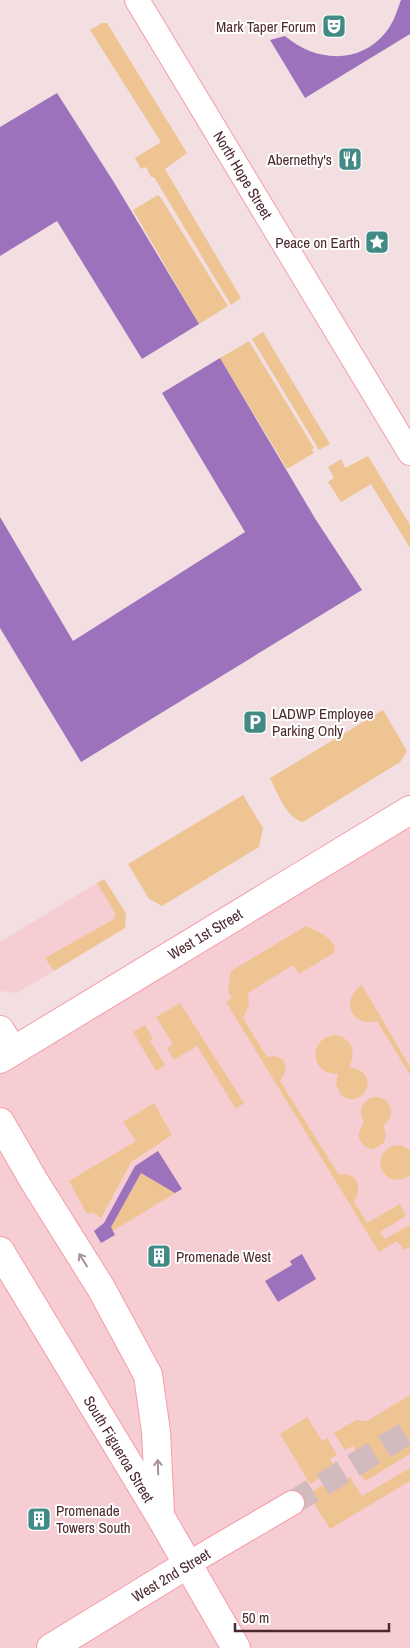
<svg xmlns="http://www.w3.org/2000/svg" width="410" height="1648" viewBox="0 0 410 1648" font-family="'Archivo Narrow',sans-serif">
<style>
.built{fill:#f6cdd2}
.green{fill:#efc493}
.water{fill:#9c72bc}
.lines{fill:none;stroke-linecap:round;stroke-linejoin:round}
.secondary-tunnel{stroke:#d2bbbe;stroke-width:24;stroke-dasharray:24 12;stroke-linecap:butt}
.secondary-casing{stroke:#f59caa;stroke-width:26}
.primary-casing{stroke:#f59caa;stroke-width:30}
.secondary{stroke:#fff;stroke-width:24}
.primary{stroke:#fff;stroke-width:28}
.oneway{stroke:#a69497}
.labels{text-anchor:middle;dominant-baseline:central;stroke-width:4;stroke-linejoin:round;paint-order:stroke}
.poi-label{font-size:15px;fill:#4d292f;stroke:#fff;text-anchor:end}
.street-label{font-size:15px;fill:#4d292f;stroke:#fff}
</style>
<rect width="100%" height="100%" fill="#f3dfe2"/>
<g class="built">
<polygon points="410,825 410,1648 0,1648 0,1073"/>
<polygon points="97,883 115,913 114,919 46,958 54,971 17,993 0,991 0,942"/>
</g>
<g class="green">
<polygon points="102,23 107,23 187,153 165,169 241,298 231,305 154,177 151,177 146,167 141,169 135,158 161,142 90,30"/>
<polygon points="158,195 161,198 228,306 199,324 133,210"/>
<polygon points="263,332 330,444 319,450 252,339"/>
<polygon points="249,341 314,448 312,450 314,453 287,469 220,358"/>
<polygon points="368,456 410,525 410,548 371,484 341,502 328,482 334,478 328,467 341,459 345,468"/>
<path d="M383,710L407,751L400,762L303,822C286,818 277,792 270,778Z"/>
<polygon points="243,795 263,828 259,847 162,906 149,899 128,864"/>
<polygon points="104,879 126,913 125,928 54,971 45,958 114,919 115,913 97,883"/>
<path d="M306,926C317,932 338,938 334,953L299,974L293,965L248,993L249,1005L243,1018L267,1057L275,1056L284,1060L286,1070L280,1081L339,1175C357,1170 363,1189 354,1202L367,1223L400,1204L406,1216L380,1232L385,1239L410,1225V1247L404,1250L397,1241L379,1252L226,1002L232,998L228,991L231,971Z"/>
<path d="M362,985L410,1067V1075L377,1021C352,1028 339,1000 362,985Z"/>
<polygon points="180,1003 244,1103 236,1109 197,1046 174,1060 167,1048 173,1044 156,1017"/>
<polygon points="145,1025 153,1039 150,1041 165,1065 156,1071 133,1032"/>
<path d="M335,1035C352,1038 357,1052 349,1067C384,1072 363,1112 341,1095L336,1084L338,1074C310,1075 307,1038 335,1035Z"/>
<path d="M373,1097H379L387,1101C393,1111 392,1119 383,1126L386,1133L384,1143L373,1149C358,1147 355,1134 364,1123C358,1111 361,1102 373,1097Z"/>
<polygon points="154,1103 172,1135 131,1162 101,1218 93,1212 87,1214 69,1181 136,1141 123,1122"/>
<path d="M397,1145L403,1146L410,1151V1175C383,1194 366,1151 397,1145Z"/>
<polygon points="141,1173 175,1193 113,1231 110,1227"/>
<polygon points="410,1395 410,1454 365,1481 358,1470 365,1466 353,1446 345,1450 334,1433 356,1420 367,1421"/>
<polygon points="307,1417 322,1441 327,1438 337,1455 330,1459 336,1468 310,1484 280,1434"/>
<polygon points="410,1468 410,1481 330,1529 308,1494 340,1475 343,1481 350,1477 362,1496"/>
</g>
<g class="water">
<path d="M401,0H410V34L305,98L270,40L285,36C315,62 360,65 386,32C394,22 397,11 401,0Z"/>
<polygon points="57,93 115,184 199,324 142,359 57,221 0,256 0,127"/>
<polygon points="220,358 316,520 362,590 81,762 0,628 0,517 73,641 245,532 162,393"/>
<polygon points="158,1151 182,1189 175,1193 141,1173 111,1227 115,1235 101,1243 94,1231 104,1223 135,1166"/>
<polygon points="302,1254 316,1279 278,1302 265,1281 292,1265 290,1261"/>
</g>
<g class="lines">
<polyline class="secondary-tunnel" points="292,1503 410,1431"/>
<g class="secondary-casing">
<g id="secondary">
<polyline points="137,0 410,453"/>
<polyline points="188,1564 292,1503"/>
</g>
</g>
<g class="primary-casing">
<g id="primary">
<polyline points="0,1030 13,1051"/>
<polyline points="0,1059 410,810"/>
<polyline points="0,1122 34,1181 101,1288 148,1375 156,1432 160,1514"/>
<polyline points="0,1251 160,1516 236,1648"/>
<polyline points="51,1648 188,1564"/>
</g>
</g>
<use href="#secondary" class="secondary"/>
<use href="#primary" class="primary"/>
</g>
<defs><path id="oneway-shaft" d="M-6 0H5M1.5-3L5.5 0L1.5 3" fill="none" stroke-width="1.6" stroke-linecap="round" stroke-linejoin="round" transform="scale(1.25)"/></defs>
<g class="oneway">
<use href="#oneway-shaft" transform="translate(83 1260) rotate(-122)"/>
<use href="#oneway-shaft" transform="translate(158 1467) rotate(-92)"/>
</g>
<defs>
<g id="theatre-square" transform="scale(1.25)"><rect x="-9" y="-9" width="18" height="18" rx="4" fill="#428a85" stroke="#fff"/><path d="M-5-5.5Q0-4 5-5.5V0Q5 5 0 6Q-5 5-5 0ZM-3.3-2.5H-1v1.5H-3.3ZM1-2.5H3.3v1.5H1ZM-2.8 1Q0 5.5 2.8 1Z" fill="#fff"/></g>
<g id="restaurant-square" transform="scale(1.25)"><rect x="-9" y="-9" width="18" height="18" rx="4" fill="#428a85" stroke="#fff"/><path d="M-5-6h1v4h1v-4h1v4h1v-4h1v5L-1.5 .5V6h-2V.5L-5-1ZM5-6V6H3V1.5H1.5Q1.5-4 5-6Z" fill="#fff"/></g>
<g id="sight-square" transform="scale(1.25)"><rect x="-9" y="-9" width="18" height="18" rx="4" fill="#428a85" stroke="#fff"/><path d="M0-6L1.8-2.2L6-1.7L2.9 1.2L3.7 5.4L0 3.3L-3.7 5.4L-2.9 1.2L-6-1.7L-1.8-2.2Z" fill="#fff"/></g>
<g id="parking-square" transform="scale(1.25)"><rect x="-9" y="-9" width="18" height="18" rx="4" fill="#428a85" stroke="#fff"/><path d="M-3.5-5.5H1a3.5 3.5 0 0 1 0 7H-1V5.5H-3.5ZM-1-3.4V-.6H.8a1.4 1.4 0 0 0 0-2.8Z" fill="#fff"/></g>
<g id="building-square" transform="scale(1.25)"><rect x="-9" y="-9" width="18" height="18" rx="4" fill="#428a85" stroke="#fff"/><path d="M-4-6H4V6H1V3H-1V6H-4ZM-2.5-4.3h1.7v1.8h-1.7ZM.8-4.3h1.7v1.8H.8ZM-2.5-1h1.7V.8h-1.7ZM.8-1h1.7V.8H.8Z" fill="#fff"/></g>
</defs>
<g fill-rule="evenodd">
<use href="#theatre-square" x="334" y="26"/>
<use href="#restaurant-square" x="350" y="159"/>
<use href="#sight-square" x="377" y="242"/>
<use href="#parking-square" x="255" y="722"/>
<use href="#building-square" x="159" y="1256"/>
<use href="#building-square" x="39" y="1519"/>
</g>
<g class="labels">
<g class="poi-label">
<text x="316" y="26">Mark Taper Forum</text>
<text x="332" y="159">Abernethy's</text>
<text x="360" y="242">Peace on Earth</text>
<text x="272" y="713" text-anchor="start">LADWP Employee<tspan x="272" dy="17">Parking Only</tspan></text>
<text x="176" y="1256" text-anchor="start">Promenade West</text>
<text x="56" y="1510" text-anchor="start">Promenade<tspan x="56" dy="17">Towers South</tspan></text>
</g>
<g class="street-label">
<text transform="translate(243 175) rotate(59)">North Hope Street</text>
<text transform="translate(205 934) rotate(-31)">West 1st Street</text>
<text transform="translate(119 1449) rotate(59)">South Figueroa Street</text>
<text transform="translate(171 1575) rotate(-31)">West 2nd Street</text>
</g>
</g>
<path d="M235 1623v8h154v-8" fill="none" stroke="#4d292f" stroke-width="2.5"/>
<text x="242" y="1623" font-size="15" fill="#4d292f" stroke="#ffffff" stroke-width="4" paint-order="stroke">50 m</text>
</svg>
